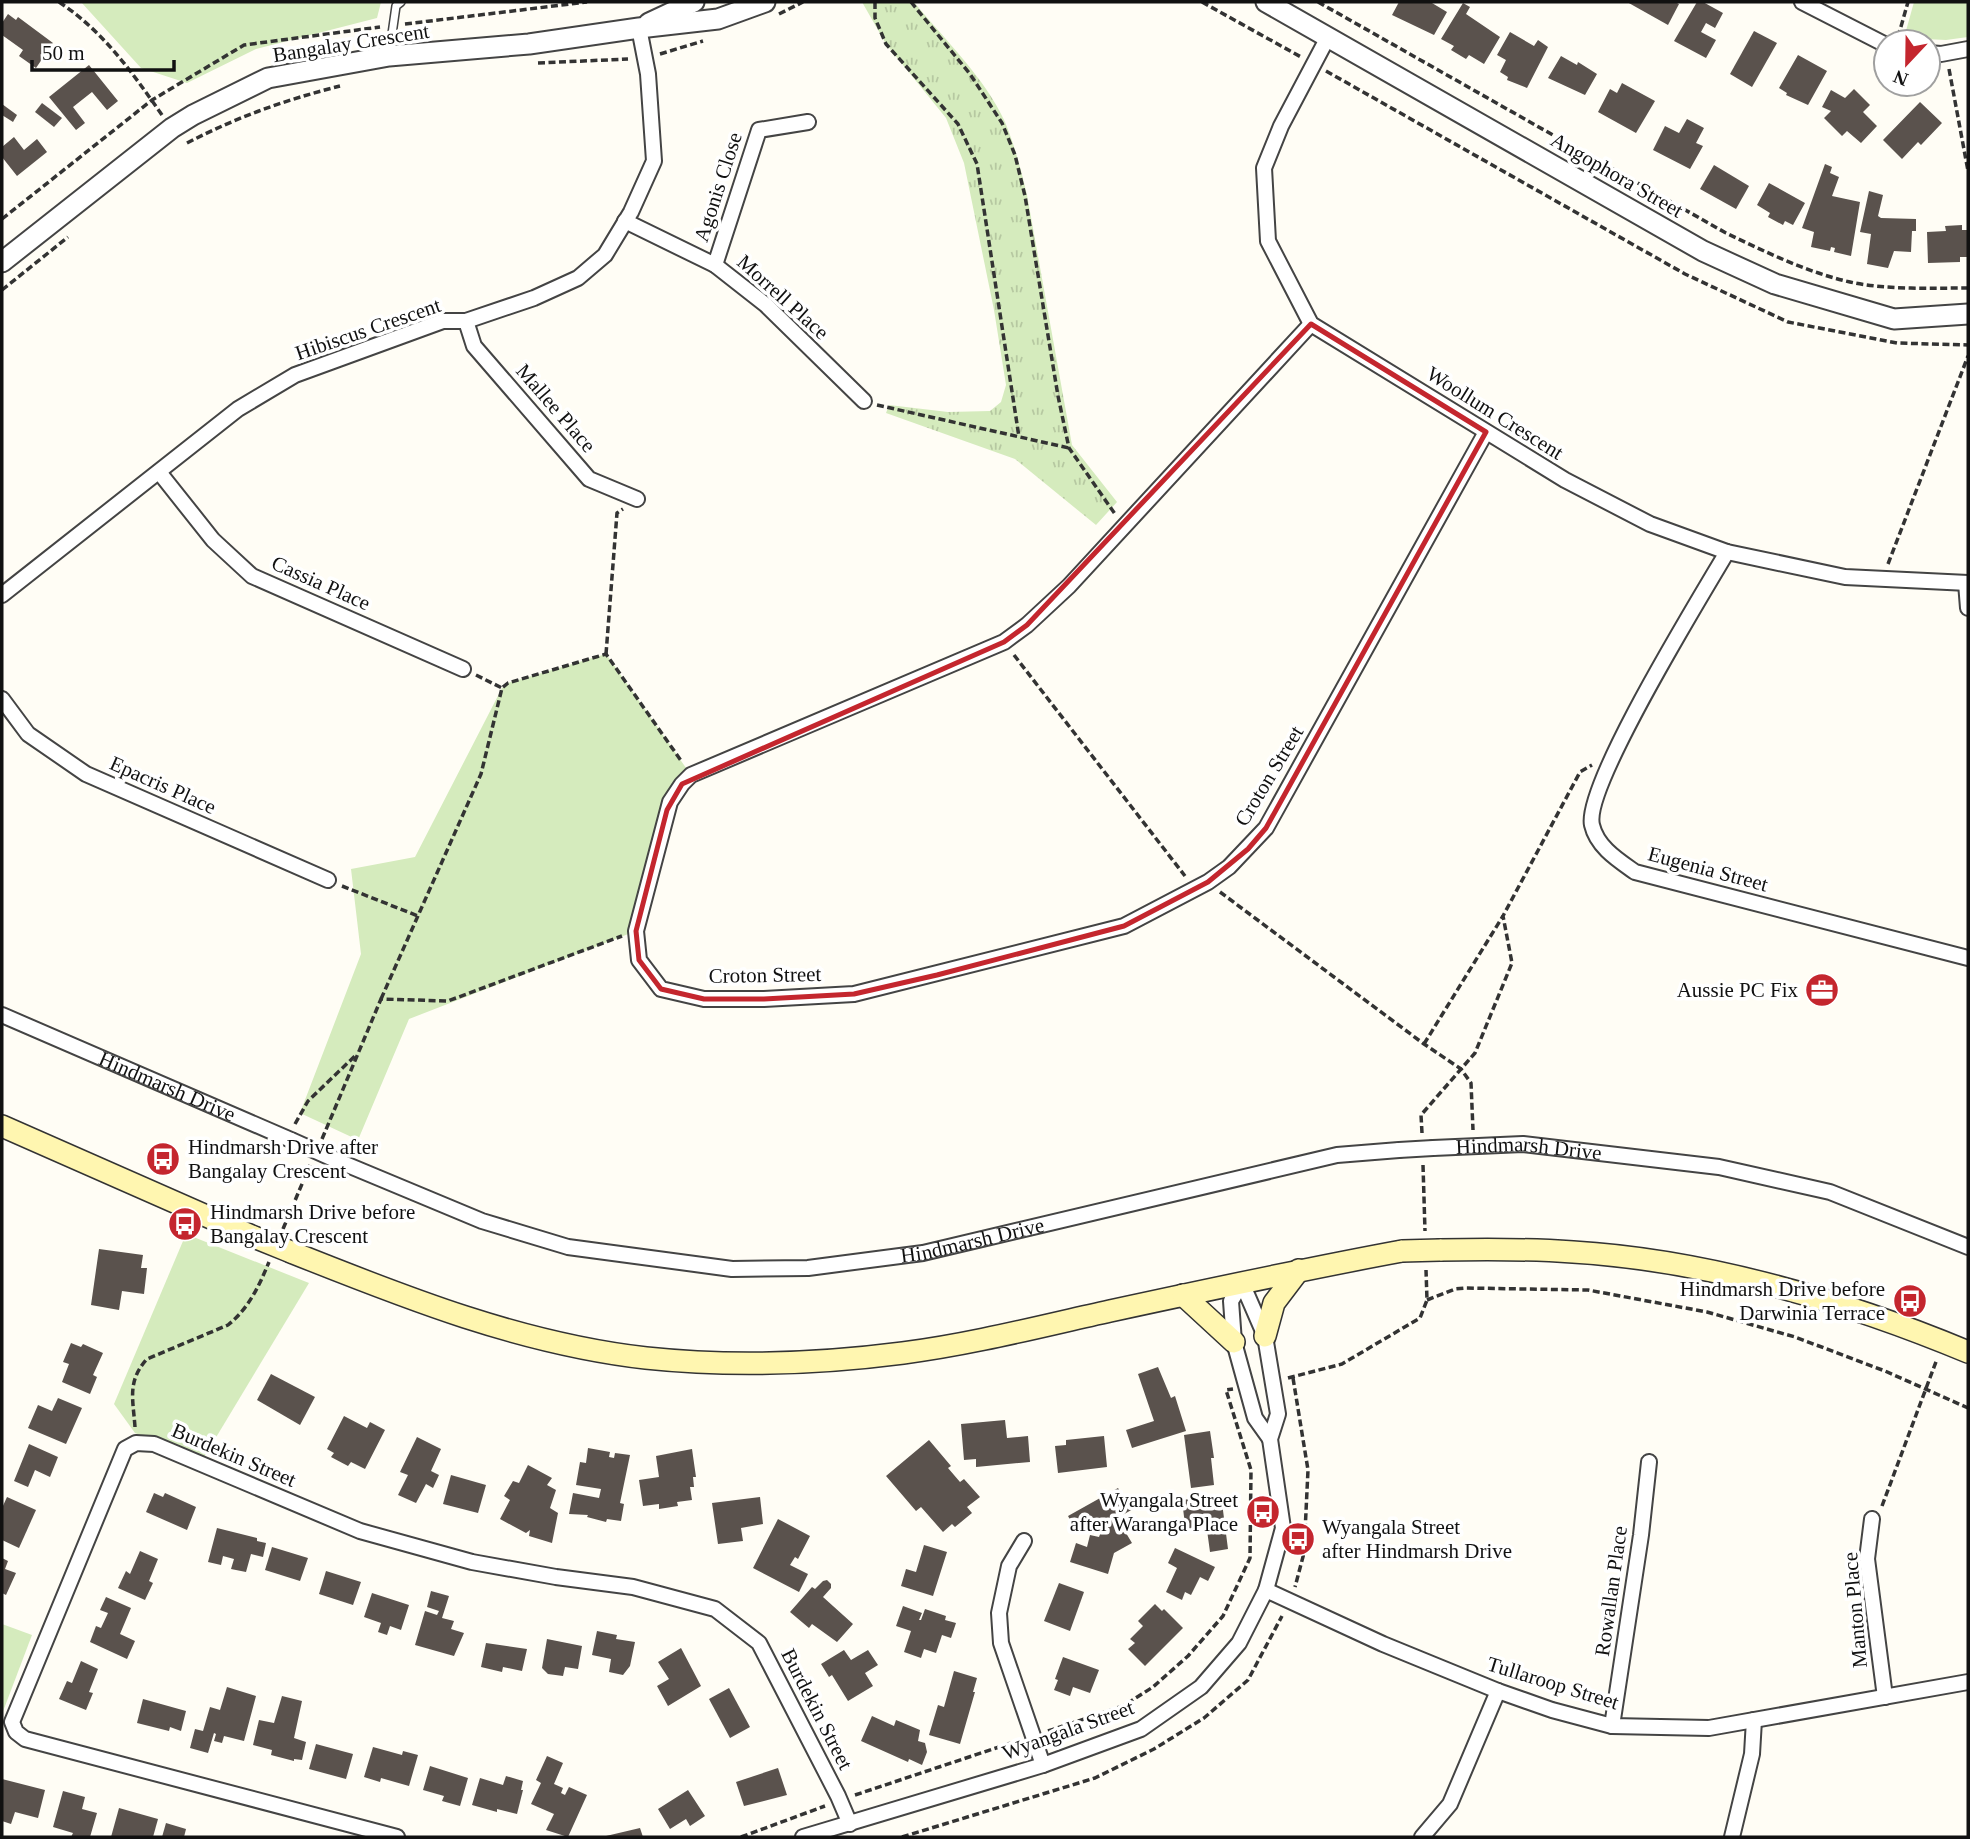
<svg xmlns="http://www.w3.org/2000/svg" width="1970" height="1839" viewBox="0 0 1970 1839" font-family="Georgia,serif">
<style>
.grass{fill:url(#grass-tufts)}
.park{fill:#d5ebbd}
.building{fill:#5a524d}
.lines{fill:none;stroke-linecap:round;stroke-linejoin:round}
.service-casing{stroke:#444;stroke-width:10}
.minor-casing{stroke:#444;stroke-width:18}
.tertiary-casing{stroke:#444;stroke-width:23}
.secondary-casing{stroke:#333;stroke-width:24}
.path{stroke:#333;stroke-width:3.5;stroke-dasharray:7 3.5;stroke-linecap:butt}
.service{stroke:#fff;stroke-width:7}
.minor{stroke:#fff;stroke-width:14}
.tertiary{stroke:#fff;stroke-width:19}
.secondary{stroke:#fff6b0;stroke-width:21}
.minor-bridge-casing{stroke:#444;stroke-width:18;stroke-linecap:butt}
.secondary-bridge-casing{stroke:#333;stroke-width:24;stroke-linecap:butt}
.minor-bridge{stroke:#fff;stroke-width:14}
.secondary-bridge{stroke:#fff6b0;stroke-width:21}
.marked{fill:none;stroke:#c4262e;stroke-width:5;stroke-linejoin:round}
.labels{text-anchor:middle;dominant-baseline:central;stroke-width:7;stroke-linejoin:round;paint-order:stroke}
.street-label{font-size:21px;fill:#111;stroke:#fff}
.poi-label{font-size:21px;fill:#111;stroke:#fff;text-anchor:end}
</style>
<defs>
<pattern id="grass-tufts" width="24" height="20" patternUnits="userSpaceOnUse" patternTransform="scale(1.75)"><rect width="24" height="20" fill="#d5ebbd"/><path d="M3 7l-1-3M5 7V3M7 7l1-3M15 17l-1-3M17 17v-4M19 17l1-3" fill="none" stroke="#b6c8a1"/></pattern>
</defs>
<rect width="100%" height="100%" fill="#fffdf5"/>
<path class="grass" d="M862,2H914C944,39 986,79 1005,122C1015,146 1021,170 1027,195L1072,445L1117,502L1096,525L1015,459L886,413L889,405L948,412L990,411L1001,402L1006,385L994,310L964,163L946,118L886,44Z"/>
<g class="park">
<polygon points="81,2 381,2 377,18 256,49 187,83 141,68"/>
<polygon points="1914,2 1968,2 1968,37 1946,40 1904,38"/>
<polygon points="606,654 691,775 682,784 636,931 409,1019 358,1140 300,1113 361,954 351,869 415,857 502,688 508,683"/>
<polygon points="186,1234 309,1283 203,1459 135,1433 114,1404"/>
<polygon points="2,1624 32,1635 2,1714"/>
</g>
<g class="building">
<polygon points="1399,2 1433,2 1432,3 1447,12 1434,35 1392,15"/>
<polygon points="1627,2 1675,2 1679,4 1668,25"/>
<polygon points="1697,2 1703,2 1723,13 1715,28 1706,23 1701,32 1716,40 1706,58 1674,41"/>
<polygon points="1463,3 1470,7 1466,14 1500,37 1484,64 1469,55 1466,59 1451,50 1454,46 1441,39"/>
<polygon points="8,14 16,20 18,17 53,43 36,68 19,56 23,50 2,35 2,23"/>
<polygon points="1754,31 1777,43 1752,87 1730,74"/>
<polygon points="1510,32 1534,46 1538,40 1548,47 1527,88 1507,80 1508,77 1500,72 1506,60 1497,55"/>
<polygon points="1798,55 1827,71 1808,105 1786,95 1787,93 1779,88"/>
<polygon points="1561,56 1577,65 1578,62 1597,74 1585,95 1548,78"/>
<polygon points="89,65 118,101 107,110 92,92 73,107 85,123 76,130 49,97"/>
<polygon points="1622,83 1655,101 1636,133 1598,112 1610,89 1617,93"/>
<polygon points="1854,89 1870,105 1863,112 1877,126 1861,143 1847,131 1842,136 1824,118 1831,111 1822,107 1831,90 1845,98"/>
<polygon points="1920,102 1942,123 1921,145 1918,142 1902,159 1883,140"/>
<polygon points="42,103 62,118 54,127 35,112"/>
<polygon points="2,104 17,115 13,122 2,115"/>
<polygon points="1687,119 1704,128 1696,143 1703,146 1690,169 1653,150 1665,126 1679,133"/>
<polygon points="14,137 24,150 37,139 47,152 17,176 2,157 2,147"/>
<polygon points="1825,164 1832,167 1830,173 1839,177 1832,196 1860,202 1851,256 1834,252 1835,248 1831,247 1830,251 1811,247 1814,232 1802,228"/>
<polygon points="1714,165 1749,186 1736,209 1700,189"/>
<polygon points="1769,183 1805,203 1793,225 1785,221 1783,225 1768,217 1770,213 1757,205"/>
<polygon points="1869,191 1883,195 1878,216 1881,218 1916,219 1916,231 1912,231 1911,252 1894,251 1888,268 1867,264 1871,234 1860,232"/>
<polygon points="1962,225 1962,230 1967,230 1968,257 1960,257 1960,262 1928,263 1927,232 1946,231 1945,226"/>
<polygon points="99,1249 143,1255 141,1268 147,1268 144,1294 122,1291 119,1310 91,1305"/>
<polygon points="71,1343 81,1347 83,1344 103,1353 93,1375 97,1377 90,1394 62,1382 69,1364 63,1362"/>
<polygon points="1158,1367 1171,1398 1175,1396 1186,1431 1132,1448 1126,1430 1154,1421 1138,1374"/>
<polygon points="271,1374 315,1397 300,1425 257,1400"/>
<polygon points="58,1398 82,1408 66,1444 28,1428 38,1405 52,1411"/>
<polygon points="344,1416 367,1428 370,1422 385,1430 365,1469 351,1462 348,1466 331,1457 334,1453 327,1449"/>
<polygon points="1005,1420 1007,1438 1028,1436 1030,1462 976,1467 976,1459 964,1460 961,1424"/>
<polygon points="1210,1431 1214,1458 1211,1458 1214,1485 1191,1488 1184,1435"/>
<polygon points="1104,1436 1107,1467 1058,1473 1055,1446 1066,1445 1066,1440"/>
<polygon points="417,1437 441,1449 431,1471 439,1475 433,1488 426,1484 416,1503 398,1495 408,1475 400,1472"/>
<polygon points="929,1440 951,1466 948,1468 960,1482 964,1479 980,1497 967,1507 972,1513 955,1527 952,1524 943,1532 921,1507 916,1511 886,1476"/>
<polygon points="29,1444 58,1457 50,1477 35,1470 28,1487 14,1481"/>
<polygon points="588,1448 610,1452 609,1457 614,1458 615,1453 630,1455 620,1503 624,1504 621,1521 607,1519 606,1522 587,1517 588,1515 569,1514 573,1493 599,1498 601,1489 576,1485 580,1462 586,1463"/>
<polygon points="692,1449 696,1477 693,1477 694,1487 690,1487 692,1500 677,1502 678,1506 659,1509 659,1504 643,1506 639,1480 659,1477 656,1456"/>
<polygon points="528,1465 552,1478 547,1485 556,1490 550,1508 558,1513 552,1543 529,1536 530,1530 526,1533 500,1519 510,1500 504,1496 513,1481 519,1483"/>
<polygon points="451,1475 486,1485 478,1513 443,1504"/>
<polygon points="1118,1488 1124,1498 1128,1496 1135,1508 1117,1518 1132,1543 1114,1553 1108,1574 1070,1562 1076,1543 1087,1547 1090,1535 1099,1537 1102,1529 1093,1534 1090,1527 1078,1534 1068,1516"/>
<polygon points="154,1493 163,1497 165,1493 196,1507 187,1530 146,1512"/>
<polygon points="1221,1495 1228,1549 1210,1552 1207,1530 1186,1533 1182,1500"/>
<polygon points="7,1497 36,1510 19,1548 2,1540 2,1508"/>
<polygon points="760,1497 763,1524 741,1528 743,1541 718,1544 712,1503"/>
<polygon points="778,1519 810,1536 798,1559 795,1557 790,1565 808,1574 799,1592 753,1568"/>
<polygon points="217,1528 257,1538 257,1541 266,1543 263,1557 251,1554 246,1572 231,1569 234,1559 223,1556 221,1565 208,1562"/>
<polygon points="924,1545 947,1552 933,1596 901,1586 906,1569 916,1572"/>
<polygon points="272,1547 308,1558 300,1581 265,1570"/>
<polygon points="1175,1548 1215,1567 1208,1581 1200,1577 1191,1595 1185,1592 1182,1600 1166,1592 1177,1568 1168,1563"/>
<polygon points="140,1551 158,1559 149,1581 153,1583 145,1600 118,1588 126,1571 130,1574"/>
<polygon points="2,1558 8,1561 5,1569 16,1573 6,1595 2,1593"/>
<polygon points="326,1571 361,1582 353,1605 319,1594"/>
<polygon points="827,1580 831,1584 831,1588 823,1597 853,1624 837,1642 812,1624 809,1628 790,1612 812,1587 815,1589 823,1581"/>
<polygon points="1059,1583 1084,1592 1070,1631 1044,1621"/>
<polygon points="431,1591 449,1596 442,1618 454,1621 451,1629 464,1633 454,1656 415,1645 425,1611 437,1615 439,1611 427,1607"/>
<polygon points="372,1593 409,1605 401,1630 390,1626 387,1635 378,1632 381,1623 364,1617"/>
<polygon points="106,1597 131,1608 120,1634 135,1641 127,1659 90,1642 96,1626 101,1628 108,1613 100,1610"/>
<polygon points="1155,1604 1162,1611 1164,1609 1183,1628 1145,1666 1128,1649 1135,1643 1130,1639 1143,1626 1138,1621"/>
<polygon points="903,1606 922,1613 919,1620 921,1620 925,1609 946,1616 945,1620 956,1623 951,1638 942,1635 936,1653 924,1649 921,1658 904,1652 911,1631 896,1626"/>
<polygon points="597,1631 617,1635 616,1639 635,1642 630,1666 623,1675 609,1672 611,1659 592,1655"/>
<polygon points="547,1639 582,1646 578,1669 565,1667 563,1676 548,1674 542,1668"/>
<polygon points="486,1643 527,1649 522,1671 503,1667 502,1672 481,1667"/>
<polygon points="681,1648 701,1686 668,1706 657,1686 669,1679 658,1662"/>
<polygon points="844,1650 851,1660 868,1650 878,1665 865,1673 873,1686 848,1701 832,1675 829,1677 821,1664"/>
<polygon points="1063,1657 1099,1670 1090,1693 1073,1687 1070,1696 1054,1690 1058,1680 1055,1679"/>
<polygon points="81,1661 98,1669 89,1692 93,1693 86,1710 59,1699 67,1681 72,1683"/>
<polygon points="954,1671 977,1678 973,1692 975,1692 960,1744 929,1735 938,1705 944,1707"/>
<polygon points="227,1687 256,1696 244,1741 224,1736 222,1743 214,1741 216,1734 214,1733 208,1753 190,1748 195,1729 203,1731 210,1707 220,1710"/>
<polygon points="729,1688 750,1727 730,1738 709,1699"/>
<polygon points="282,1696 302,1701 294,1738 306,1742 302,1760 294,1759 294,1761 271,1755 272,1750 253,1745 259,1720 274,1723"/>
<polygon points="143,1699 186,1711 181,1731 170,1727 169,1731 137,1723"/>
<polygon points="872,1716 894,1726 896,1720 920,1730 918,1741 925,1743 927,1752 922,1765 909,1759 908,1762 861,1741"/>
<polygon points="316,1744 353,1754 346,1779 309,1769"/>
<polygon points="373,1747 402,1755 403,1751 418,1755 409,1786 381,1778 380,1782 364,1777"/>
<polygon points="547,1756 563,1763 554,1784 563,1788 561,1793 565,1795 569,1787 587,1795 568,1837 546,1830 554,1814 531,1804 541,1783 536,1780"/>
<polygon points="430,1766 468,1778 460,1806 442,1801 444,1796 423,1790"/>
<polygon points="778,1768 787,1795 744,1806 736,1782"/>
<polygon points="506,1776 523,1781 521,1790 523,1790 517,1814 497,1809 497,1812 472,1805 480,1778 503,1785"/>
<polygon points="2,1779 45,1790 38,1818 15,1812 11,1824 2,1821"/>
<polygon points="688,1790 705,1816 690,1826 686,1819 670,1829 658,1809"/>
<polygon points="63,1791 85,1797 82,1809 97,1813 90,1837 71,1837 73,1833 53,1827"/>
<polygon points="119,1808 158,1819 153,1837 111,1837"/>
<polygon points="166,1823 186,1829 184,1837 162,1837"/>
<polygon points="640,1828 643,1837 606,1837 606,1836"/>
</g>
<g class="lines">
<g class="service-casing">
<polyline id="service" points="389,55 396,6 401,2"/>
</g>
<g class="minor-casing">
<g id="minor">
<polyline points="1802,2 1886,45"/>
<polyline points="1328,37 1281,126 1264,168 1268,241 1311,324 1565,480 1650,524 1727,552 1845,577 1968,583"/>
<polyline points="1928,53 1941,54 1968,49"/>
<polyline points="625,221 715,265 766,305 864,401"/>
<polyline points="715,265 759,130 808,122"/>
<polyline points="466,321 474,346 589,479 637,499"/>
<polyline points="1311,324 1069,586 1027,625 1004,642 691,775 682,784 670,802 636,931 639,960 661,989 704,999 764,999 854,994 1124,926 1208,882 1229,867 1266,828 1486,432"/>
<polyline points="159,472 213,540 252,576 463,669"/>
<path d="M1727,552C1702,595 1583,787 1592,825C1597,847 1618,860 1635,872L1968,958"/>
<polyline points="1966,583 1968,608"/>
<polyline points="2,595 238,409 295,375 443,321 466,321 534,298 578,278 605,255 631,212 654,161 648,74 639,28"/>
<polyline points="2,699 28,734 86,774 328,880"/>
<path id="s1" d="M2,1015L291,1140"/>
<path id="s2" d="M1433,1148L1523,1144L1719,1167L1830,1192L1968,1247"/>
<path id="s3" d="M338,1161L482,1221L568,1247L732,1269L808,1268L923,1253L1337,1155L1399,1150"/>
<polyline points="1242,1283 1231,1301 1234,1342 1255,1418 1270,1439"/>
<polyline points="1872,1519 1867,1559 1885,1697"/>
<polyline points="1024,1541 1009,1566 999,1613 1001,1643 1043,1765"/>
<polyline points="1266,1590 1383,1644 1498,1691 1552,1710 1612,1726 1709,1728 1968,1682"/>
<polyline points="1612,1726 1641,1535 1649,1462"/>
<polyline points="397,1837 25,1739 16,1732 12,1722 125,1449 136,1443 154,1444 360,1531 472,1562 556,1577 633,1587 715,1609 759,1643 838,1796 850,1824"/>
<polyline points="803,1837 1043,1765 1141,1729 1201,1687 1239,1643 1266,1590 1283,1528 1270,1439 1278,1414 1265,1336 1242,1283"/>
<polyline points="1422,1837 1450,1804 1498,1691"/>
<polyline points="1732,1837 1752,1754 1754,1720"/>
</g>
</g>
<g class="tertiary-casing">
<g id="tertiary">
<polyline points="1266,2 1703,251 1775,284 1894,319 1968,314"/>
<polyline points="649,23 694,2"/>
<polyline points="2,262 172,128 193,115 268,78 389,56 529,44 639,28 718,19 765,2"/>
</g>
</g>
<g class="secondary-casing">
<g id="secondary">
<polyline points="2,1126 254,1237"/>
<path d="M1440,1250C1484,1249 1529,1249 1573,1252C1706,1260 1846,1301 1968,1352"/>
<path d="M291,1252C406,1298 522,1344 646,1358C731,1367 818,1364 903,1353C973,1344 1042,1326 1110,1311C1207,1290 1304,1269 1402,1251"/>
<polyline points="1183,1295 1234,1342"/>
<polyline points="1265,1336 1274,1303 1299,1270"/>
</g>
</g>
<g class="path">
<path d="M59,2C104,32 131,71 162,115"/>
<polyline points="875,2 875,18 886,44 958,124 977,164 1019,437"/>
<polyline points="911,2 970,74 1002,123 1015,155 1025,196 1058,396 1069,448 1115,514"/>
<polyline points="1202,2 1301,57"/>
<path d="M1318,2L1726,233C1766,252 1806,272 1850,282C1885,290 1932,288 1968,288"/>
<polyline points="779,14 803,2"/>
<polyline points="405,24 587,2"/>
<polyline points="1898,37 1908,2"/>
<polyline points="660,54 703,41"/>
<polyline points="538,63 628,59"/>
<polyline points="1949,69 1968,171"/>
<polyline points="1326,71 1685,274 1788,322 1897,343 1968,345"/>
<path d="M187,143C237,117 285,100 340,86"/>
<polyline points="2,219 152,100 244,45 380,27"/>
<polyline points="2,290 68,237"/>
<polyline points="877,405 1069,448"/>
<polyline points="1888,564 1968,356"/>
<polyline points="606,654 617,513 623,509"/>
<polyline points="1014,655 1185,876"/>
<polyline points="476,675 502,688"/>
<polyline points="342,886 418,916"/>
<polyline points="1220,892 1424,1044 1461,1069 1471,1083 1473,1130"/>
<polyline points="381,999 481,774 502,688 508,683 606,654 682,762"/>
<polyline points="1424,1044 1503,916"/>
<polyline points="295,1124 308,1101 357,1054"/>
<polyline points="1422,1133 1421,1115 1475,1053 1512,963 1503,916 1580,772 1592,765"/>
<polyline points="322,1139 381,999 448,1001 622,936"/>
<polyline points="1423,1165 1425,1231"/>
<polyline points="283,1229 310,1165"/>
<polyline points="1427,1300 1455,1289 1465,1288 1588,1290 1707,1312 1795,1337 1885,1371 1968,1408"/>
<polyline points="1288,1378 1342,1364 1420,1318 1427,1300 1426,1270"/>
<polyline points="1293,1378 1308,1470 1304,1553 1295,1587"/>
<path d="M135,1427C133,1399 127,1381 147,1359L228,1325C249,1308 259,1286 269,1262"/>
<polyline points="1882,1506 1937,1359"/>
<polyline points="1048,1731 1123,1706 1153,1687 1188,1656 1223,1616 1250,1558 1251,1470 1226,1390 1233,1389"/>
<polyline points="855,1795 1017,1741"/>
<polyline points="741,1837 825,1806"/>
<polyline points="902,1837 1095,1778 1154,1749 1204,1718 1248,1680 1282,1616"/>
</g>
<use href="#service" class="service"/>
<use href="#minor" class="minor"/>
<use href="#tertiary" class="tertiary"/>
<use href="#secondary" class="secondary"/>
<g class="minor-bridge-casing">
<g id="minor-bridge">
<polyline points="291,1140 338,1161"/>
<polyline points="1399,1150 1433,1148"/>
</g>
</g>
<g class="secondary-bridge-casing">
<g id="secondary-bridge">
<polyline points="254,1237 291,1252"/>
<polyline points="1402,1251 1440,1250"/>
</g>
</g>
<use href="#minor-bridge" class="minor-bridge"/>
<use href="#secondary-bridge" class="secondary-bridge"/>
</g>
<path class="marked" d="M1311,324L1486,432L1266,828L1248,849L1208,882L1124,926L937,975L854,994L764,999H704L661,989L639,960L636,931L667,810L682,784L1004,642L1027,625Z"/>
<defs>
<g id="office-disc" transform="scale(1.75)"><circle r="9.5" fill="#c4262e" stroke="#fff"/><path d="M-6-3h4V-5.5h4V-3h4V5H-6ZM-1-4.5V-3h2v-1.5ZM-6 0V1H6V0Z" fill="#fff"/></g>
<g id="bus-disc" transform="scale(1.75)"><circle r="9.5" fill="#c4262e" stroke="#fff"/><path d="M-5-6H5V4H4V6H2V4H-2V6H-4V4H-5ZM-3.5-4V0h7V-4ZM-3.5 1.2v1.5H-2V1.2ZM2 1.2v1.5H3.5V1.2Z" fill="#fff"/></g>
</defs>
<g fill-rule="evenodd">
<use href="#office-disc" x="1822" y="990"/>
<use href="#bus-disc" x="163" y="1159"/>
<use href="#bus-disc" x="185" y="1224"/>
<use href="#bus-disc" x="1910" y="1301"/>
<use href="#bus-disc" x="1263" y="1512"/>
<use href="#bus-disc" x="1298" y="1539"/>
</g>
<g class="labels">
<g class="street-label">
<text transform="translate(351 43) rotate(-9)">Bangalay Crescent</text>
<text transform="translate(1617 175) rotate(30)">Angophora Street</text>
<text transform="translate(718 187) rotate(-72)">Agonis Close</text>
<text transform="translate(783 297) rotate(42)">Morrell Place</text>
<text transform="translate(368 329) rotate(-19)">Hibiscus Crescent</text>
<text transform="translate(556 408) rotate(49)">Mallee Place</text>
<text transform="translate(1495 413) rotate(32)">Woollum Crescent</text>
<text transform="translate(321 583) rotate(24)">Cassia Place</text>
<text transform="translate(1269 776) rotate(-59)">Croton Street</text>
<text transform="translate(163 785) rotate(24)">Epacris Place</text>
<text transform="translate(1708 869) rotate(15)">Eugenia Street</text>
<text transform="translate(765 975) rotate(-1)">Croton Street</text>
<text stroke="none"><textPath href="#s1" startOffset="180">Hindmarsh Drive</textPath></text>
<text stroke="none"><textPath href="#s2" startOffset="96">Hindmarsh Drive</textPath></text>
<text stroke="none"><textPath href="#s3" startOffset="654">Hindmarsh Drive</textPath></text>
<text transform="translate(234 1455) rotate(23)">Burdekin Street</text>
<text transform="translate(1611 1591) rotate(-82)">Rowallan Place</text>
<text transform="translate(1855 1610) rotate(-95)">Manton Place</text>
<text transform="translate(1553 1683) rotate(17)">Tullaroop Street</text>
<text transform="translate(817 1709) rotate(63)">Burdekin Street</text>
<text transform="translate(1068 1730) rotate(-20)">Wyangala Street</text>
</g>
<g class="poi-label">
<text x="1798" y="990">Aussie PC Fix</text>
<text x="188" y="1147" text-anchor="start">Hindmarsh Drive after<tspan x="188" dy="24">Bangalay Crescent</tspan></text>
<text x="210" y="1212" text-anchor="start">Hindmarsh Drive before<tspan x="210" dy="24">Bangalay Crescent</tspan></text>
<text x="1885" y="1289">Hindmarsh Drive before<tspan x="1885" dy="24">Darwinia Terrace</tspan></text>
<text x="1238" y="1500">Wyangala Street<tspan x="1238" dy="24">after Waranga Place</tspan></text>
<text x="1322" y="1527" text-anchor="start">Wyangala Street<tspan x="1322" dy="24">after Hindmarsh Drive</tspan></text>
</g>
</g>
<rect width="1970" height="1839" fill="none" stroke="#111111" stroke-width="7"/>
<g transform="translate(1907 63) rotate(202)"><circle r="33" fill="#ffffff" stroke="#a0a0a0" stroke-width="2"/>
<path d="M0-5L12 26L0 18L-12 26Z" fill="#c4262e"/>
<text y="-10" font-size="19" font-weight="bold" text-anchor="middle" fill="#111111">N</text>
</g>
<path d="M32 60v10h142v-10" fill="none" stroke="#111111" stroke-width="3.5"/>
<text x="42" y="60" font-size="21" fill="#111111" stroke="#ffffff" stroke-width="5" paint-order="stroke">50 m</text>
</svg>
